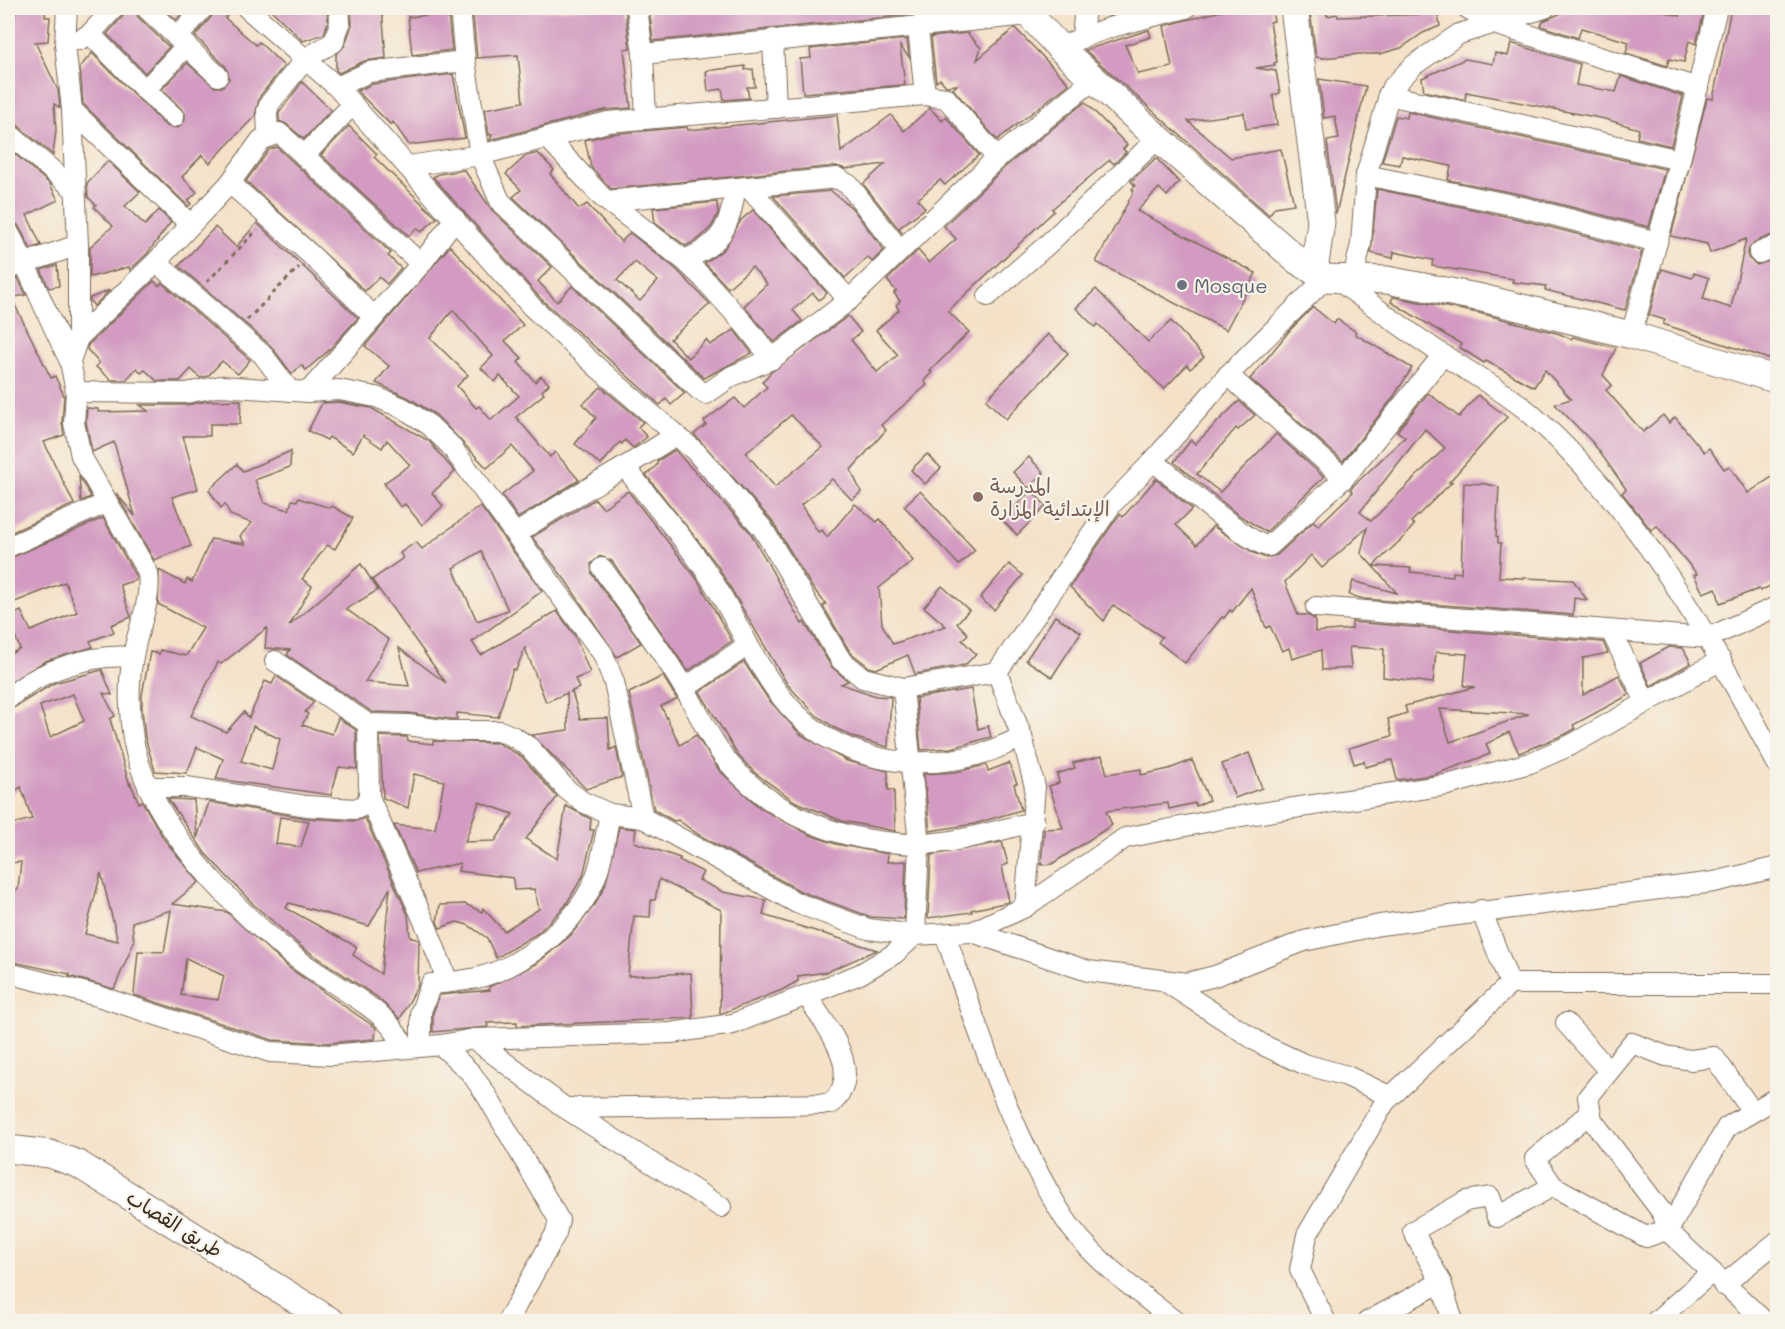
<svg xmlns="http://www.w3.org/2000/svg" width="1785" height="1329" viewBox="0 0 1785 1329" font-family="Mali,'Playpen Sans Arabic',sans-serif">
<style>
.building{fill:#d39bc1;fill-rule:evenodd}
.lines{fill:none;stroke-linecap:round;stroke-linejoin:round}
.street-casing{stroke:#7c6a59;stroke-width:22}
.secondary-casing{stroke:#7c6a59;stroke-width:29}
.path{stroke:#7c6a59;stroke-width:3;stroke-dasharray:4.5 4.5;stroke-linecap:butt}
.street{stroke:#fff;stroke-width:20}
.secondary{stroke:#fff;stroke-width:27}
.worship-dot{fill:#6b7280;stroke:#f7f3e8;stroke-width:2}
.education-dot{fill:#8d6e63;stroke:#f7f3e8;stroke-width:2}
.labels{text-anchor:middle;dominant-baseline:central;stroke-width:4.5;stroke-linejoin:round;paint-order:stroke}
.worship-label{font-size:20px;fill:#5b616d;stroke:#f7f3e8;text-anchor:start}
.education-label{font-size:20px;fill:#785e54;stroke:#f7f3e8;text-anchor:start}
.street-label{font-size:20px;fill:#3b2a1e;stroke:#f7f3e8}
</style>
<rect width="100%" height="100%" fill="#f7f3e8"/>
<filter id="ink" filterUnits="userSpaceOnUse"><feTurbulence type="fractalNoise" baseFrequency=".0167" numOctaves="2"/><feDisplacementMap in="SourceGraphic" scale="12" xChannelSelector="R" yChannelSelector="G"/><feConvolveMatrix kernelMatrix="1 2 1 2 8 2 1 2 1" color-interpolation-filters="sRGB"/></filter>
<filter id="wash" filterUnits="userSpaceOnUse"><feTurbulence type="fractalNoise" baseFrequency=".008" numOctaves="4" result="noise"/><feDisplacementMap in="SourceGraphic" scale="24" xChannelSelector="R" yChannelSelector="G"/><feGaussianBlur stdDeviation="1.35" result="paint"/><feColorMatrix in="noise" values="0 0 0 0 0 0 0 0 0 0 0 0 0 0 0 0 0 1.4 0 .05"/><feComposite in="paint" operator="in"/></filter>
<g filter="url(#wash)">
<rect width="100%" height="100%" fill="#f4e1c7"/>
<g id="blocks">
<g class="building">
<polygon points="16,8 46,8 45,17 50,17 48,41 35,42 58,90 60,108 54,104 56,130 53,155 16,124 8,121 8,26 14,26"/>
<polygon points="126,8 134,8 138,17 169,47 145,73 107,34 123,16"/>
<polygon points="163,8 188,8 176,20"/>
<polygon points="215,8 235,8 225,18 256,45 259,42 284,66 260,96 255,116 210,163 202,155 182,177 197,192 188,201 191,204 188,206 83,104 80,67 92,53 166,126 178,128 185,120 185,113 162,89 187,63 215,87 222,87 229,79 226,67 195,36 212,16"/>
<polygon points="269,8 327,8 328,21 324,34 303,41"/>
<polygon points="351,8 382,8 386,58 364,61 339,73 336,70 336,54 345,45 352,25"/>
<polygon points="472,8 543,8 544,11 578,8 625,8 630,48 624,49 631,108 605,110 490,140 492,134 489,135 485,109 523,102 518,55 477,58"/>
<polygon points="649,8 945,8 948,11 653,41"/>
<polygon points="1107,8 1120,8 1122,12 1109,16"/>
<polygon points="1232,8 1271,8 1274,21 1270,22 1277,62 1274,63 1275,65 1256,68 1276,71 1280,93 1273,95 1277,125 1246,129 1244,113 1188,121 1231,158 1281,149 1294,204 1275,207 1269,215 1085,50 1149,30 1151,37 1125,45 1138,74 1172,67 1164,26"/>
<polygon points="1573,8 1651,8 1680,16 1682,8 1705,8 1696,44 1689,41 1684,62 1669,59 1667,66 1626,53 1629,42 1581,28 1578,38 1541,26 1543,21"/>
<polygon points="1731,8 1778,9 1778,35 1773,56 1778,57 1778,233 1754,242 1747,252 1748,258 1757,265 1778,258 1778,362 1663,324 1665,320 1649,315 1662,269 1692,278 1694,273 1709,278 1703,299 1731,308 1746,239 1710,253 1707,244 1671,236 1707,98 1713,99"/>
<polygon points="1326,9 1327,16 1337,14 1338,17 1438,14 1440,26 1423,33 1401,48 1380,54 1359,54 1323,58 1316,57 1310,10"/>
<polygon points="448,13 452,50 412,55 408,17"/>
<polygon points="1015,28 1069,84 997,140 953,89 957,85 946,86 940,79 936,82 931,37 967,33 981,48 977,60"/>
<polygon points="907,39 909,57 900,46 905,85 803,93 800,59 811,58 810,49"/>
<polygon points="1511,43 1580,64 1576,85 1616,92 1621,76 1683,96 1671,146 1637,138 1639,129 1605,119 1466,92 1465,100 1424,91 1422,78 1465,59 1493,64 1495,53 1508,56"/>
<polygon points="745,66 745,70 753,69 755,87 747,87 749,98 724,100 722,89 708,91 706,71"/>
<polygon points="453,74 465,138 409,145 393,122 391,125 357,91 372,84"/>
<polygon points="1319,79 1366,86 1336,214 1327,141 1339,139 1335,116 1324,118"/>
<polygon points="302,82 331,110 304,139 286,124 279,121 279,113"/>
<path d="M1085,102L1127,145L1123,149L1126,152L1114,164L1110,160L1106,163L1052,209L1054,211L948,311L969,332L930,371L932,372L924,381L927,385L881,425L886,430L851,470L861,492L852,500L832,479L801,505L818,532L822,530L827,537L855,504L877,522L880,519L913,561L879,588L882,624L893,644L946,626L924,607L942,586L969,610L957,623L968,634L962,640L976,654L965,665L915,674L908,655L876,669L869,667L850,652L823,606L826,604L812,587L772,521L694,434L706,425L704,421L735,398L744,408L767,387L762,382L771,372L848,316L861,332L851,340L877,372L898,355L876,330L899,310L896,305L900,301L894,293L896,291L887,280L918,250L929,263L956,239L944,226L1005,167ZM791,415L823,447L775,487L746,453Z"/>
<polygon points="930,108 942,121 946,117 979,155 945,185 940,180 918,199 925,208 899,228 902,233 863,184 885,164 846,169 836,166 611,189 591,167 585,140 610,134 687,127 688,130 837,115 841,152 891,115 904,131"/>
<polygon points="1408,112 1665,169 1649,227 1524,195 1448,180 1451,166 1402,156 1400,165 1382,162 1396,116 1407,118"/>
<polygon points="349,126 377,154 374,157 437,218 421,232 417,228 409,236 321,155"/>
<polygon points="277,147 391,253 388,256 401,268 387,284 379,277 365,291 246,181 269,150"/>
<polygon points="8,148 50,184 58,200 27,215 41,245 31,249 18,225 8,219"/>
<path d="M538,153L554,170L550,174L579,209L587,204L621,242L630,233L676,269L710,304L670,339L688,358L706,340L710,345L734,330L752,353L704,378L513,197L521,190L506,174L526,156ZM635,262L658,281L640,301L617,280Z"/>
<polygon points="1156,158 1179,182 1167,196 1159,188 1137,211 1256,273 1226,330 1096,262 1134,191 1132,189 1135,186 1131,181"/>
<polygon points="108,161 140,192 125,206 145,225 159,210 171,222 147,254 130,270 129,267 90,277 90,247 113,226 94,207 96,205 88,197 87,183"/>
<polygon points="464,170 492,210 552,267 538,281 557,302 572,286 685,393 671,405 666,399 660,405 541,299 433,177 439,174"/>
<polygon points="1377,189 1519,219 1642,251 1625,310 1545,290 1546,286 1512,282 1513,279 1432,266 1433,260 1394,252 1393,258 1371,253"/>
<polygon points="831,191 852,208 884,250 872,262 868,257 845,278 773,196"/>
<polygon points="717,202 718,213 712,226 700,238 686,246 655,223 653,208"/>
<polygon points="753,210 827,293 819,300 813,293 793,310 802,321 774,342 744,306 767,284 752,267 728,288 705,263 724,249 741,220"/>
<polygon points="257,223 358,318 328,351 306,370 301,365 292,374 271,346 179,266 215,227 236,247"/>
<path d="M450,246L523,325L505,341L522,358L518,362L535,382L541,376L549,384L542,391L544,394L516,417L550,457L555,452L579,480L518,518L502,495L533,471L512,446L487,468L436,415L409,398L376,383L389,366L365,346ZM453,310L493,356L481,368L495,382L500,376L519,396L491,420L479,406L476,408L457,386L468,375L430,338Z"/>
<polygon points="57,265 59,286 49,288 41,270"/>
<polygon points="18,278 26,295 15,297 10,295 51,378 55,376 64,396 62,423 64,435 44,442 74,504 8,534 8,281"/>
<polygon points="154,281 159,286 162,283 250,360 238,374 222,361 208,376 200,378 191,369 180,381 157,381 145,370 141,373 137,368 126,380 112,380 96,367 99,363 87,349 88,345"/>
<polygon points="1096,289 1148,342 1171,321 1204,357 1190,369 1187,365 1164,389 1098,324 1095,327 1076,308"/>
<polygon points="110,290 94,306 90,301 90,298"/>
<polygon points="1393,297 1479,313 1560,334 1571,339 1573,337 1616,348 1603,375 1612,385 1606,390 1643,432 1663,415 1669,423 1675,417 1704,452 1709,448 1724,469 1729,466 1748,493 1778,473 1778,582 1760,591 1759,589 1720,603 1716,588 1703,593 1694,575 1697,574 1657,526 1651,530 1622,493 1626,489 1594,444 1555,404 1571,399 1545,370 1534,387 1486,361 1484,363 1459,347 1461,344 1391,302"/>
<polygon points="1313,307 1334,324 1337,319 1356,332 1355,334 1412,368 1392,399 1343,461 1250,379 1290,330"/>
<polygon points="1048,334 1068,353 1006,419 986,400"/>
<polygon points="601,387 643,422 638,427 647,437 633,448 625,440 622,444 620,442 601,465 575,444 596,418 583,404"/>
<path d="M1428,393L1459,417L1478,395L1507,417L1449,482H1452L1411,522L1414,525L1404,537L1373,566L1411,568L1410,572L1453,576V572L1461,573L1464,483L1486,484L1499,487L1496,536L1498,537V543H1501L1499,577L1573,580L1587,600L1574,598L1573,615L1364,599L1349,595L1353,581L1397,593L1361,553L1367,528L1322,568L1311,555L1285,582L1298,615H1307L1315,619V632L1352,629V622L1603,642L1608,653L1583,658V695L1619,675L1629,695L1573,725L1575,729L1566,734L1519,753L1509,732L1486,744L1490,754L1433,775L1397,780L1392,760L1365,767L1364,761L1354,764L1349,748L1392,736L1388,719L1407,713L1405,706L1475,687L1464,686L1467,654L1436,652L1433,683L1383,677L1384,649L1349,647L1351,668L1322,670L1321,650L1292,659L1289,648L1282,651L1270,626L1266,628L1251,588L1232,612L1230,610L1224,618L1222,617L1185,663L1158,642L1162,637L1113,605L1104,621L1070,587L1116,519L1120,514L1123,517L1156,479L1192,509L1176,525L1197,545L1213,526L1254,553L1266,558L1277,555L1314,521L1318,526L1353,492L1350,489L1405,437L1397,431ZM1425,429L1445,448L1371,521L1360,512ZM1440,709L1529,714L1450,742Z"/>
<polygon points="241,400 240,424 210,424 210,436 183,436 198,489 172,497 191,546 154,560 116,493 135,516 114,442 92,452 86,422 87,408 98,409 98,412 148,411 140,405 186,405 208,401"/>
<polygon points="1239,401 1255,415 1238,430 1236,428 1197,474 1220,492 1276,434 1324,477 1266,532 1237,514 1174,462 1191,440 1195,444"/>
<polygon points="338,402 371,408 429,441 455,472 432,493 443,506 422,525 405,504 400,507 384,483 410,465 387,440 382,448 363,435 353,452 329,437 327,440 308,431 322,403"/>
<polygon points="675,450 750,532 802,624 804,622 831,666 848,681 841,684 876,696 891,697 888,747 856,738 835,728 815,714 787,684 717,565 646,475 657,465 657,461"/>
<path d="M291,451L290,467L255,480L264,503L289,510L292,500L297,501L298,498L330,508L332,506L353,518L335,549L327,545L302,579L312,586L289,626L361,564L378,590L346,609L389,640L365,682L409,686L399,648L446,683L372,580L403,558L400,553L416,542L422,549L480,506L542,591L472,642L481,655L557,611L575,636L590,673L575,679L579,688L570,692H572L580,719L608,718L610,750L616,747L622,777L586,789L532,735L568,730L567,693L546,702L525,648L516,670L513,669L498,717L457,713V719H450L408,713L372,712L287,655L290,650L265,648L267,628L221,664L218,662L191,716L226,732L244,712L249,718L265,681L272,684L276,676L314,702L305,712L308,714L302,725L332,734L338,718L356,730L357,769L339,767L331,795L216,779L223,759L197,747L187,773L155,771L145,737L142,709V695L150,652L159,654L160,650L186,656L203,628L158,604L159,570L185,584L187,579L192,582L211,539L245,544L240,536L252,523L230,515L225,504L221,508L209,490L237,464L243,471ZM481,551L508,610L477,621L453,568ZM253,726L280,739L272,770L241,761Z"/>
<polygon points="927,454 941,468 925,484 911,470"/>
<polygon points="1029,457 1044,473 1028,488 1013,472"/>
<polygon points="79,476 91,497 81,501"/>
<polygon points="1031,490 1046,506 1017,535 1002,520"/>
<polygon points="628,491 697,579 732,641 688,671 612,561 600,556 591,564 592,574 641,643 617,657 566,581 532,537 595,499 603,508"/>
<polygon points="920,491 975,550 959,565 904,506"/>
<polygon points="103,518 136,577 136,580 120,585 131,617 111,625 114,632 90,641 93,647 45,661 8,684 8,655 20,649 8,617 21,611 31,631 77,612 65,582 15,602 8,586 8,559"/>
<polygon points="1009,564 1023,575 994,610 980,598"/>
<polygon points="1055,616 1081,632 1052,677 1026,660"/>
<polygon points="1669,647 1683,648 1691,663 1651,686 1640,663"/>
<polygon points="744,662 768,699 800,734 847,761 888,771 888,790 894,790 895,831 842,821 796,802 755,773 737,754 700,692"/>
<path d="M102,670L112,695L103,693L115,716L110,719L130,786V782L139,803L142,801L164,839L199,882L172,904L227,912L289,968L372,1025L376,1028L375,1039L327,1043L272,1040L134,995L138,951L164,952L171,910L132,922L134,942L114,989L69,976L70,974L8,961V892L18,889L21,862L8,863V825L32,819L21,787L8,796V711L54,683ZM73,694L84,721L50,737L40,706ZM101,873L118,941L85,934ZM186,958L224,976L218,1000L181,995Z"/>
<polygon points="663,676 677,699 661,706 680,745 696,735 719,770 760,808 810,835 836,844 888,854 887,862 906,861 904,919 871,917 802,892 699,835 678,820 674,821 654,810 629,693"/>
<polygon points="971,689 978,729 988,726 991,737 952,748 921,750 916,698"/>
<path d="M380,736L407,737L408,741L433,744V741L498,743L521,756L557,797L526,839L557,859L566,806L591,819L590,830H594L583,876L565,906L538,933L496,958L487,938L468,925L457,922L440,928L437,922L440,905L465,904L482,912L483,908L504,931L539,909L534,889L514,890L513,878L458,871L460,863L416,873L394,825L435,829L444,781L414,774L408,808L383,798ZM479,802L513,814L495,841L465,842Z"/>
<polygon points="1249,753 1262,788 1235,798 1222,764"/>
<polygon points="1102,756 1107,774 1141,769 1141,775 1169,769 1192,760 1209,800 1196,806 1195,803 1169,809 1168,803 1106,811 1112,825 1052,864 1041,865 1044,829 1063,828 1049,786 1059,783 1057,774 1075,768 1073,763"/>
<polygon points="1009,763 1017,783 1014,784 1021,810 974,824 930,831 924,774 955,772 986,765 988,771"/>
<path d="M168,799L194,800L197,838L209,802L306,818L355,821L365,818L408,915L410,937L419,940L418,985L400,1019L377,997L303,948L254,905L205,853ZM280,817L309,821L301,847L276,844ZM390,888L381,974L353,955L357,947L286,908L289,903L369,926Z"/>
<polygon points="619,827 636,829 634,842 680,858 679,860 703,872 699,880 723,892 766,900 763,915 877,950 827,972 798,976 798,981 782,990 720,1014 721,910 659,879 655,900 651,900 650,917 634,916 628,976 691,973 693,1018 517,1026 517,1022 487,1023 488,1027 433,1032 433,1013 440,995 490,990 489,987 536,964 570,936 595,904 605,886"/>
<polygon points="1002,842 1008,864 1002,866 1009,902 971,910 972,912 928,918 931,855"/>
</g>
</g>
</g>
<g filter="url(#ink)">
<use href="#blocks" fill-opacity="0" stroke="#7c6a59" stroke-width="1.5"/>
<g class="lines">
<g class="street-casing">
<g id="street">
<path d="M67,8L65,44L72,110L78,245V338L70,361L76,392L74,423L81,456L148,573C152,603 137,628 133,657C128,682 129,714 133,739C148,823 231,907 296,958C322,978 369,1002 389,1024C395,1031 400,1039 405,1046"/>
<polyline points="146,8 218,76"/>
<polyline points="247,8 337,87 532,307 598,368 696,452 763,529 841,660 863,678 903,688 997,672 1111,505 1153,461 1228,375 1326,278"/>
<polyline points="460,8 465,61 480,155 500,201 699,390 706,394 732,376 772,359 849,300 997,158 1094,79"/>
<polyline points="637,8 643,54 646,118"/>
<polyline points="1467,8 1494,24 1698,88"/>
<polyline points="918,28 925,95"/>
<polyline points="90,34 145,90 187,45"/>
<polyline points="1082,36 1085,8"/>
<polyline points="177,38 203,8"/>
<polyline points="773,39 776,108"/>
<polyline points="79,40 90,34 114,8"/>
<path d="M1060,48C1100,27 1143,19 1186,8"/>
<polyline points="643,54 1029,15"/>
<polyline points="337,87 369,72 465,61"/>
<polyline points="145,90 174,117"/>
<polyline points="1388,95 1680,160"/>
<polyline points="72,110 190,224"/>
<polyline points="8,133 74,189"/>
<polyline points="268,135 267,111 270,103 305,59 334,42 340,22 339,8"/>
<polyline points="547,137 602,197 684,260 703,278 746,326 772,359"/>
<polyline points="304,156 353,104"/>
<polyline points="409,166 480,155 608,122 925,95 946,98 997,158"/>
<polyline points="1366,175 1522,207 1657,242"/>
<polyline points="230,183 311,255 374,317"/>
<polyline points="748,187 849,300"/>
<polyline points="607,201 837,178 849,185 899,249"/>
<path d="M8,231C31,273 48,318 70,361"/>
<polyline points="1759,253 1778,245"/>
<path d="M684,260C720,246 731,226 735,189"/>
<polyline points="156,262 263,355 290,391"/>
<polyline points="8,269 78,245"/>
<polyline points="1353,278 1361,244 1366,175 1391,89 1414,65 1459,34 1545,8"/>
<path d="M1337,280C1373,305 1408,332 1445,356C1473,375 1505,391 1531,414C1640,510 1710,639 1778,765"/>
<polyline points="988,296 1048,244 1158,138"/>
<polyline points="1631,335 1680,160 1717,8"/>
<polyline points="78,338 156,262 230,183 261,140 279,133 284,137 421,264"/>
<polyline points="1228,375 1344,478"/>
<polyline points="76,392 186,393 221,386 308,392 339,390 376,397 403,408 429,425 450,445 603,654 614,682 643,818"/>
<polyline points="308,392 421,264 455,219"/>
<path d="M1153,461C1174,477 1250,546 1269,546L1344,478L1443,355"/>
<path d="M626,468C656,508 691,545 717,588C740,627 758,670 788,705C836,760 911,773 980,754C994,750 1009,743 1022,737"/>
<path d="M516,534C568,498 623,470 674,436"/>
<polyline points="8,547 106,503"/>
<path d="M602,568C630,608 660,647 684,688C699,712 709,740 728,762C776,818 845,843 918,844C956,844 997,830 1034,822"/>
<polyline points="1316,607 1708,638 1778,606"/>
<polyline points="1611,631 1646,702"/>
<polyline points="275,661 368,724 408,725 449,731 500,731 514,737 529,747 566,789 583,802 610,814 643,818 797,903 868,929 915,935 919,844 903,688"/>
<polyline points="997,672 1022,737 1035,787 1025,907"/>
<polyline points="685,688 748,645"/>
<path d="M8,699C36,671 93,653 132,657"/>
<polyline points="148,787 188,787 307,806 356,809 364,805 369,797 368,724"/>
<polyline points="369,797 427,928 448,982"/>
<polyline points="1481,910 1510,984"/>
<polyline points="972,932 1088,971 1187,983 1215,976 1304,941 1380,925 1714,882 1778,867"/>
<path d="M945,934C978,1029 1009,1130 1063,1216C1089,1257 1138,1292 1176,1322"/>
<polyline points="8,973 98,996 270,1052 332,1055 441,1045 474,1039 671,1033 733,1024 860,974 894,954 915,935 972,932 1025,907 1125,838 1221,819 1447,785 1530,763 1571,745 1721,660"/>
<polyline points="1166,982 1263,1045 1304,1064 1347,1076 1389,1096"/>
<polyline points="1566,1023 1609,1071"/>
<polyline points="474,1039 565,1108 721,1207"/>
<polyline points="441,1045 471,1073 487,1096 559,1220 556,1233 507,1322"/>
<path d="M421,1046V1011L431,984C446,983 462,981 477,978C522,967 576,925 594,881C603,861 605,835 610,814"/>
<path d="M565,1108L831,1104C866,1072 826,1026 807,996"/>
<polyline points="1553,1186 1646,1237 1669,1229 1727,1127 1778,1097"/>
<polyline points="1712,1272 1672,1235 1661,1211 1592,1120 1588,1097 1632,1043 1666,1056 1691,1060 1714,1057 1752,1111"/>
<polyline points="1441,1282 1413,1231 1466,1201 1490,1197 1497,1217 1553,1186 1535,1159 1591,1112"/>
<polyline points="1723,1285 1778,1241"/>
<polyline points="1326,1322 1300,1270 1307,1235 1385,1102 1510,984 1778,984"/>
<polyline points="1367,1322 1441,1282 1453,1322"/>
<polyline points="1655,1322 1712,1272 1765,1322"/>
</g>
</g>
<g class="secondary-casing">
<g id="secondary">
<polyline points="1023,8 1060,48 1158,138 1298,261 1326,278 1387,280 1482,298 1631,335 1778,380"/>
<polyline points="1294,8 1321,222 1314,271"/>
<polyline points="8,1149 50,1154 78,1164 332,1322"/>
</g>
</g>
<g class="path">
<polyline points="207,282 257,230"/>
<polyline points="247,320 299,267"/>
</g>
<use href="#street" class="street"/>
<use href="#secondary" class="secondary"/>
</g>
</g>
<circle class="worship-dot" cx="1182" cy="285" r="6"/>
<circle class="education-dot" cx="978" cy="497" r="6"/>
<g class="labels">
<g class="worship-label">
<text x="1194" y="285">Mosque</text>
</g>
<g class="education-label">
<text x="990" y="485">المدرسة<tspan x="990" dy="23">الإبتدائية المزارة</tspan></text>
</g>
<g class="street-label">
<text transform="translate(175 1223) rotate(32)">طريق القصاب</text>
</g>
</g>
<rect width="1785" height="1329" fill="none" stroke="#f7f3e8" stroke-width="30"/>
</svg>
